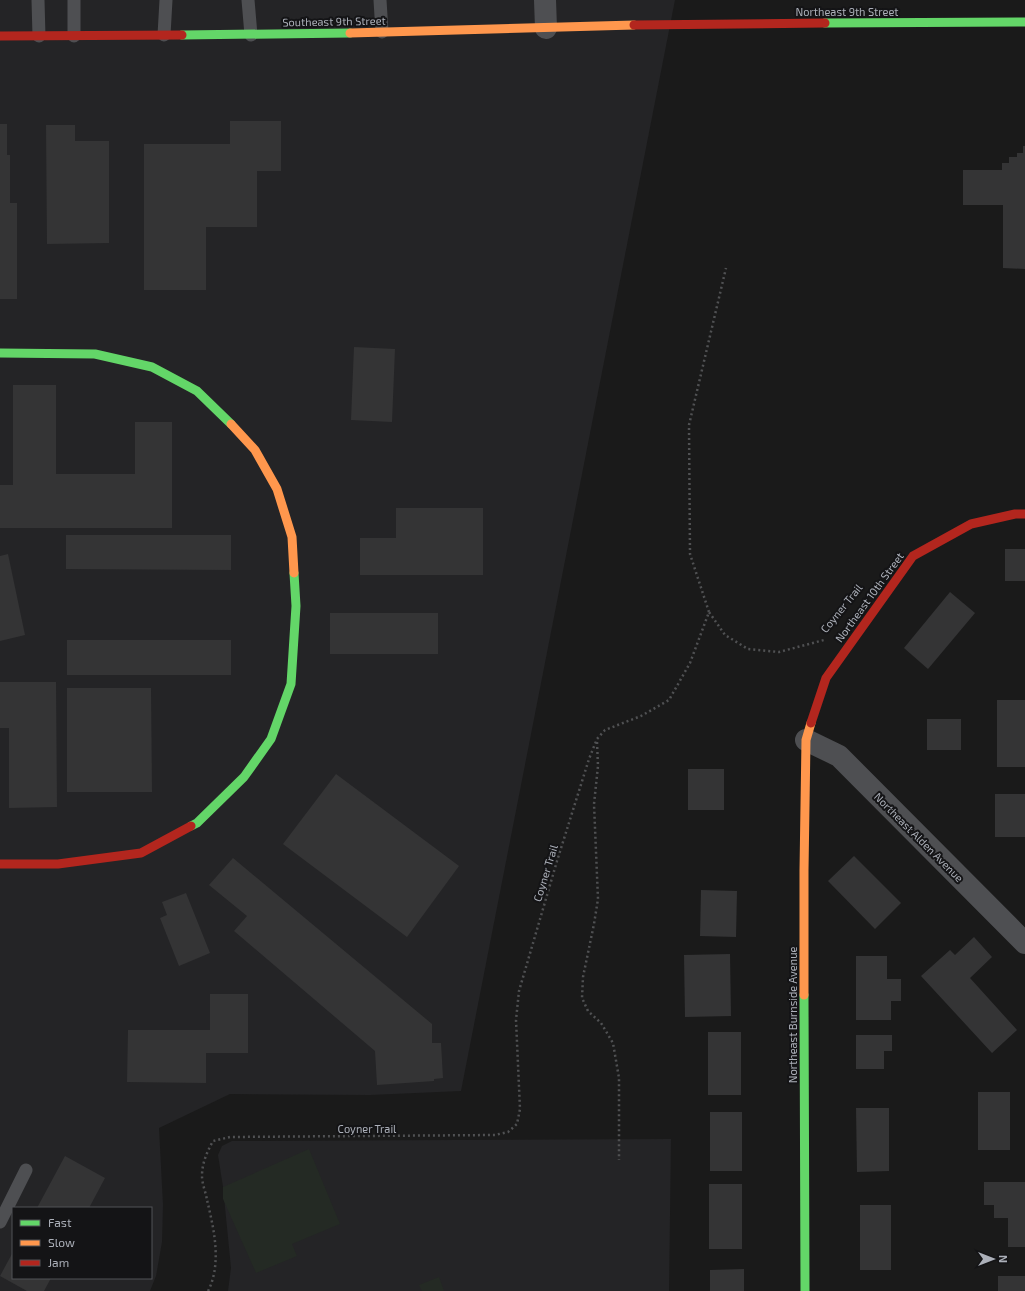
<svg xmlns="http://www.w3.org/2000/svg" width="1025" height="1291" viewBox="0 0 1025 1291" font-family="'Exo 2',sans-serif">
<style>
.built{fill:#242426;fill-rule:evenodd}
.green{fill:#242a24}
.building{fill:#343435}
.lines{fill:none;stroke-linecap:round;stroke-linejoin:round}
.path{stroke:#505153;stroke-width:2.5;stroke-dasharray:2 3;stroke-linecap:butt}
.lane{stroke:#4e4f52;stroke-width:13}
.street{stroke:#4e4f52;stroke-width:22}
.fast{stroke:#63d668;stroke-width:9}
.slow{stroke:#ff974d;stroke-width:9}
.jam{stroke:#b3261e;stroke-width:9}
.labels{text-anchor:middle;dominant-baseline:central;stroke-width:4;stroke-linejoin:round;paint-order:stroke}
.street-label{font-size:11px;fill:#acb0b9;stroke:#141416}
</style>
<rect width="100%" height="100%" fill="#1a1a1a"/>
<g class="built">
<path d="M0,0H675L461,1091L370,1095L230,1094L159,1128L163,1205L162,1242L156,1276L150,1291H0ZM13,1208H151V1278H13Z"/>
<polygon points="671,1139 669,1291 228,1291 231,1268 223,1187 218,1155 222,1146 232,1141"/>
</g>
<g class="green">
<polygon points="309,1149 340,1224 292,1244 297,1256 256,1273 223,1199 223,1187"/>
<polygon points="439,1277 444,1291 422,1291 419,1285"/>
</g>
<g class="building">
<polygon points="230,121 281,121 281,171 257,171 257,227 206,227 206,290 144,290 144,144 230,144"/>
<polygon points="0,124 7,124 7,155 10,155 10,203 17,203 17,299 0,299"/>
<polygon points="46,125 75,125 75,141 109,141 109,243 47,244"/>
<polygon points="1023,146 1025,146 1025,269 1003,268 1003,205 963,205 963,170 1002,170 1002,163 1009,163 1009,157 1017,157 1017,153 1023,153"/>
<polygon points="354,347 395,349 392,422 351,420"/>
<polygon points="13,385 56,385 56,474 135,474 135,422 172,422 172,528 0,528 0,485 13,485"/>
<polygon points="396,508 483,508 483,575 360,575 360,538 396,538"/>
<polygon points="66,535 231,535 231,570 66,569"/>
<rect x="1005" y="549" width="20" height="32"/>
<polygon points="8,554 25,635 0,641 0,556"/>
<polygon points="950,592 975,613 928,669 904,648"/>
<rect x="330" y="613" width="108" height="41"/>
<rect x="67" y="640" width="164" height="35"/>
<polygon points="0,682 56,682 57,807 9,808 9,728 0,728"/>
<polygon points="67,688 151,688 152,792 67,792"/>
<rect x="997" y="700" width="28" height="67"/>
<rect x="927" y="719" width="34" height="31"/>
<rect x="688" y="769" width="36" height="41"/>
<polygon points="336,774 459,866 407,937 283,844"/>
<rect x="995" y="794" width="30" height="43"/>
<polygon points="854,856 901,903 875,929 828,881"/>
<polygon points="233,858 432,1024 432,1043 441,1043 443,1078 434,1079 434,1081 377,1085 375,1051 234,931 247,916 209,885"/>
<polygon points="701,890 737,891 736,937 700,936"/>
<polygon points="186,893 210,953 179,966 160,918 167,915 162,902"/>
<polygon points="974,937 992,957 970,978 1017,1030 992,1053 921,976 950,950 955,955"/>
<polygon points="730,954 731,1016 685,1017 684,955"/>
<polygon points="856,956 887,956 887,979 901,979 901,1001 891,1001 891,1020 856,1020"/>
<polygon points="210,994 248,994 248,1053 206,1053 206,1083 127,1082 128,1030 210,1030"/>
<rect x="708" y="1032" width="33" height="63"/>
<polygon points="856,1035 892,1035 892,1051 884,1051 884,1069 856,1069"/>
<rect x="978" y="1092" width="32" height="58"/>
<polygon points="856,1108 889,1108 889,1171 857,1172"/>
<rect x="710" y="1112" width="32" height="59"/>
<polygon points="65,1156 105,1178 89,1208 37,1208"/>
<polygon points="984,1182 1025,1182 1025,1247 1008,1247 1008,1218 994,1218 994,1205 984,1205"/>
<rect x="709" y="1184" width="33" height="65"/>
<rect x="860" y="1205" width="31" height="65"/>
<polygon points="13,1252 13,1278 51,1278 44,1291 27,1291 0,1276"/>
<polygon points="744,1269 744,1291 710,1291 710,1270"/>
<rect x="998" y="1276" width="27" height="15"/>
</g>
<g class="lines">
<g class="path">
<polyline points="709,612 690,554 689,425 726,268"/>
<polyline points="597,742 598,766 594,804 598,899 594,924 583,977 582,998 588,1011 601,1023 613,1043 619,1078 619,1160"/>
<path d="M208,1291C222,1264 214,1229 207,1200C206,1193 202,1184 202,1176C202,1163 207,1152 213,1141L230,1137L495,1135L508,1132L517,1124L520,1109L516,1020L519,991L557,861L589,759L597,739L605,730L641,716L669,700L690,663L709,612L725,635L748,649L779,652L824,640"/>
</g>
<g class="lane">
<polyline points="38,0 39,36"/>
<polyline points="248,0 251,35"/>
<polyline points="380,0 382,32"/>
<polyline points="164,35 166,0"/>
<polyline points="74,36 74,0"/>
<polyline points="0,1222 26,1170"/>
</g>
<g class="street">
<polyline points="545,0 546,28"/>
<polyline points="806,740 839,756 1025,943"/>
</g>
<g class="fast">
<polyline points="825,23 1025,22"/>
<polyline points="182,35 350,33"/>
<polyline points="0,353 95,354 152,367 197,391 231,424"/>
<polyline points="191,826 197,823 244,777 271,739 291,684 296,606 294,573"/>
<polyline points="804,995 805,1291"/>
</g>
<g class="slow">
<polyline points="350,33 634,25"/>
<polyline points="231,424 255,450 277,489 292,537 294,573"/>
<polyline points="804,995 804,871 806,740 811,723"/>
</g>
<g class="jam">
<polyline points="634,25 825,23"/>
<polyline points="0,36 182,35"/>
<polyline points="811,723 826,678 913,556 971,524 1015,514 1025,514"/>
<polyline points="0,864 58,864 141,853 191,826"/>
</g>
</g>
<g class="labels">
<g class="street-label">
<text x="847" y="11">Northeast 9th Street</text>
<text transform="translate(334 21) rotate(-1)">Southeast 9th Street</text>
<text transform="translate(869 597) rotate(-54)">Northeast 10th Street</text>
<text transform="translate(841 608) rotate(-51)">Coyner Trail</text>
<text transform="translate(919 837) rotate(45)">Northeast Alden Avenue</text>
<text transform="translate(545 873) rotate(-73)">Coyner Trail</text>
<text transform="translate(792 1015) rotate(-90)">Northeast Burnside Avenue</text>
<text x="367" y="1128">Coyner Trail</text>
</g>
</g>
<rect x="12" y="1207" width="140" height="72" fill="#141416" stroke="#515257"/>
<rect x="20" y="1220" width="20" height="6" fill="#63d668" stroke="#515257"/>
<text x="48" y="1227" font-size="12" fill="#acb0b9">Fast</text>
<rect x="20" y="1240" width="20" height="6" fill="#ff974d" stroke="#515257"/>
<text x="48" y="1247" font-size="12" fill="#acb0b9">Slow</text>
<rect x="20" y="1260" width="20" height="6" fill="#b3261e" stroke="#515257"/>
<text x="48" y="1267" font-size="12" fill="#acb0b9">Jam</text>
<g transform="translate(993 1259) rotate(90)" stroke="#141416" stroke-width="3" paint-order="stroke">
<path d="M0-3L7 15L0 10L-7 15Z" fill="#acb0b9"/>
<text y="-6" font-size="11" font-weight="bold" text-anchor="middle" fill="#acb0b9">N</text>
</g>
</svg>
